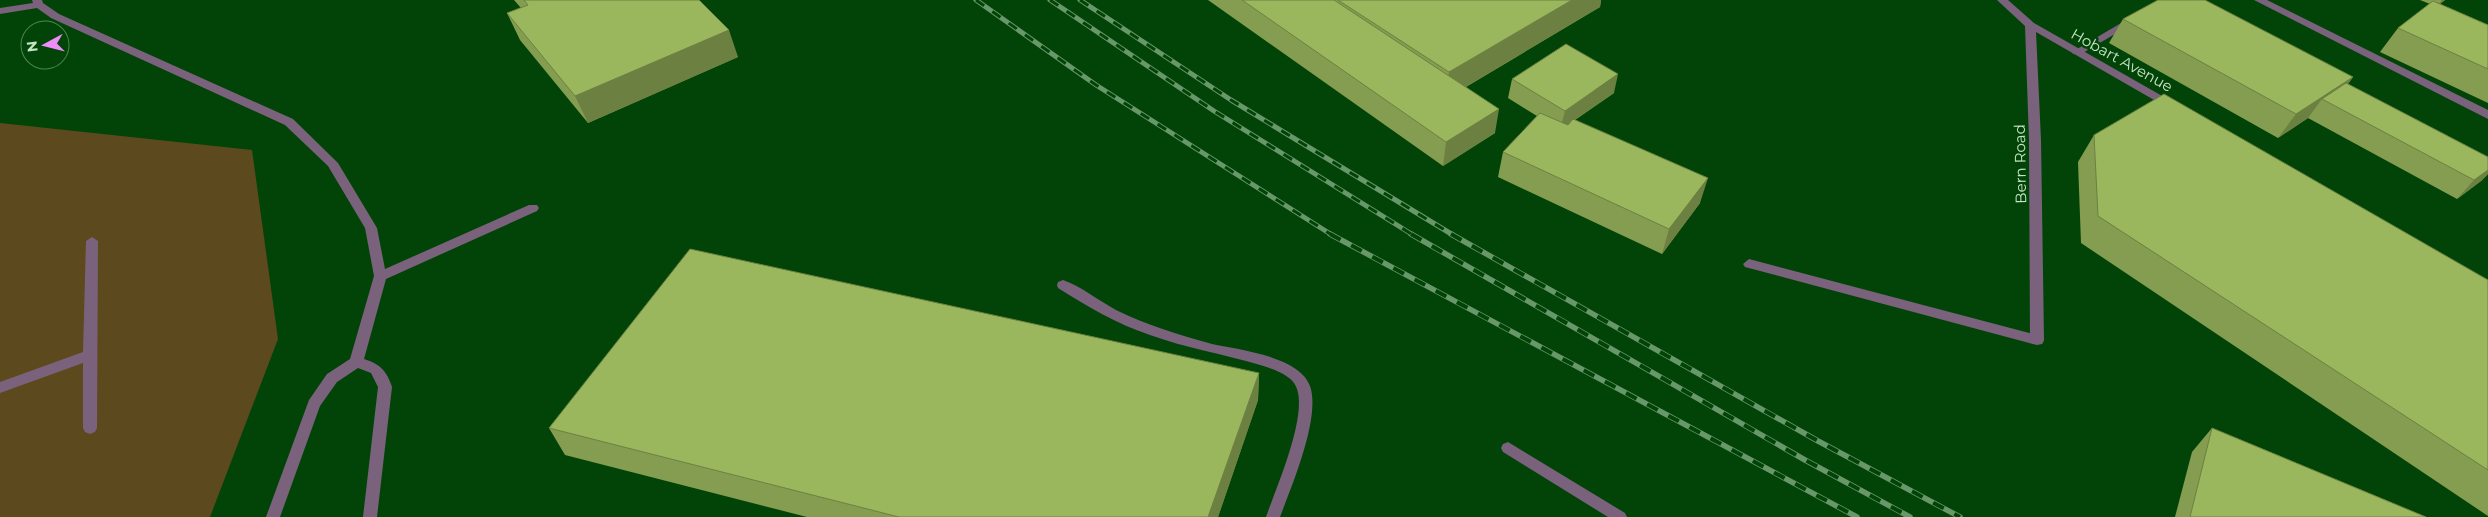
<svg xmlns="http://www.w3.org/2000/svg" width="2488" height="517" viewBox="0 0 2488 517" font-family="Montserrat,sans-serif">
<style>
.green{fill:#5d491e}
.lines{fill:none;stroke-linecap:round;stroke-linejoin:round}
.service{fill:#7a627c;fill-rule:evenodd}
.minor{fill:#7a627c;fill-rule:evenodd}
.rail-far1-casing{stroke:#68976a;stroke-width:5}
.rail-casing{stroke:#68976a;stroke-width:5.5}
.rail-far1{stroke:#024408;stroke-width:3;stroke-dasharray:10;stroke-linecap:butt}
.rail{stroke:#024408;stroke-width:4;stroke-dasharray:12;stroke-linecap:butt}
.wall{fill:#859d50}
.shaded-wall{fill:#6c8041}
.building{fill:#9bb75d;stroke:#6c8041}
.labels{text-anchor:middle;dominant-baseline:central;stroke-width:5;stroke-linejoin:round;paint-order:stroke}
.street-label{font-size:15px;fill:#c6e4c4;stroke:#024408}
</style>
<rect width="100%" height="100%" fill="#024408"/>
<polygon class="green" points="0,123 252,150 278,339 210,517 0,517"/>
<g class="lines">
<g class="service">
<path d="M32,0H42L43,3L59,14L293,119L338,163L377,228L385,269L529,205H537L539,208L537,211L386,279L364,359C380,364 387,371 392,387L377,517H363L378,387L371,373L358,368L337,382L320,406L280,517H266L309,400L327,374L350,359L374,276L365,228L328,166L285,125L51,18L37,8L0,14V8L33,3Z"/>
<polygon points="2254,0 2267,0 2488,110 2488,119"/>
<polygon points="2133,16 2137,17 2137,21 2081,54 2073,54 2072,52"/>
<polygon points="92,237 98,241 97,428 95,432 90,434 85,432 83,428 83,363 0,393 0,382 83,352 86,241"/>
<polygon points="1749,259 2037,335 2042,336 2044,340 2042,344 2037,345 1745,267 1743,264"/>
<path d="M1063,280C1081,286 1099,301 1116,310C1147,325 1179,335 1212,344C1239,350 1299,356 1310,386C1321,417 1292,485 1280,517H1266C1276,488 1307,418 1297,389C1293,375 1273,369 1260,365C1223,354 1186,348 1150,335C1117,324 1088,307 1058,288L1057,285L1058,282Z"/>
<polygon points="1508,442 1625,513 1627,517 1608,517 1503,452 1501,448 1503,444"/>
</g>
<polygon class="minor" points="1997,0 2008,0 2034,23 2178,105 2176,108 2168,108 2036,32 2041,140 2044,340 2042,344 2032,344 2030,340 2029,140 2025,26"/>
<g class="rail-far1-casing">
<g id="rail-far1">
<polyline points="976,0 1096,85 1332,235"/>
<polyline points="1050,0 1214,111 1413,235"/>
<polyline points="1080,0 1231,100 1453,235"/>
</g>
</g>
<g class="rail-casing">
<g id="rail">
<polyline points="1330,234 1857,517"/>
<polyline points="1411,234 1805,460 1910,517"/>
<polyline points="1451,234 1818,441 1960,517"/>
</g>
</g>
<use href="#rail-far1" class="rail-far1"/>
<use href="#rail" class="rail"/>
</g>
<g class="wall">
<polygon points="514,0 699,0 738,57 588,123 520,40 507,13 521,8"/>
<polygon points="1208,0 1601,0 1600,7 1466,87 1495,133 1443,166"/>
<polygon points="2420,0 2445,0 2440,4 2488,25 2488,103 2380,52 2398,28 2430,4"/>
<polygon points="2123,19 2353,77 2348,84 2488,157 2488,174 2481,181 2457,199 2308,118 2278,138 2109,43"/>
<polygon points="1512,79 1614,93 1575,120 1700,203 1662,254 1498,177 1503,152 1537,116 1508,98"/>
<polygon points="2094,135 2488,280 2488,516 2081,243 2078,162"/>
<polygon points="1259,373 1258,400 1218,517 807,517 565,455 549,428"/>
<polygon points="2212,428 2426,517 2175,517 2192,452"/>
</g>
<g class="shaded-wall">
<polygon points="1572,0 1601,0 1600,7 1445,99 1449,72"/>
<polygon points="2442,0 2445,0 2436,7"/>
<polygon points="729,30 738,57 588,123 575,96"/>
<polygon points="1618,74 1614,93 1560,130 1565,111"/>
<polygon points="2353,77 2335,101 2322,99 2308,118 2278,138 2296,114"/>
<polygon points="1499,109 1495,133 1443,166 1446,142"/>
<polygon points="2488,170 2488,174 2481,181 2457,199 2474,180"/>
<polygon points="1708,178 1700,203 1662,254 1669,229"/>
<polygon points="1259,373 1258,400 1218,517 1208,517"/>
</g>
<g class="building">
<polygon points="524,0 699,0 729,30 575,96 507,13 528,5"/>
<polygon points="1242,0 1334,0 1499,109 1446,142"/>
<polygon points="1338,0 1572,0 1449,72"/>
<polygon points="2158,0 2205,0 2353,77 2296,114 2123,19"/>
<polygon points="2433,1 2488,25 2488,69 2398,28"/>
<polygon points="1566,44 1618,74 1565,111 1512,79"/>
<polygon points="2346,83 2488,157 2488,170 2474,180 2322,99"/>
<polygon points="2164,94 2488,280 2488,470 2098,216 2094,135"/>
<polygon points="1540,113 1568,125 1573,119 1708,178 1669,229 1503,152"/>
<polygon points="690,249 1259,373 1208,517 899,517 549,428"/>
<polygon points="2212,428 2426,517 2190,517"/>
</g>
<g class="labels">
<g class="street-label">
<text transform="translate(2122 60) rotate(29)">Hobart Avenue</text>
<text transform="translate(2020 164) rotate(-91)">Bern Road</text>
</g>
</g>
<g transform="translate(45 45) rotate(263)"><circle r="24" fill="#024408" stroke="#508453"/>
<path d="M0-4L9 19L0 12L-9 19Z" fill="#ee8cf8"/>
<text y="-8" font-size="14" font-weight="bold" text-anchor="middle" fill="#c6e4c4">N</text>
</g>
</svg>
